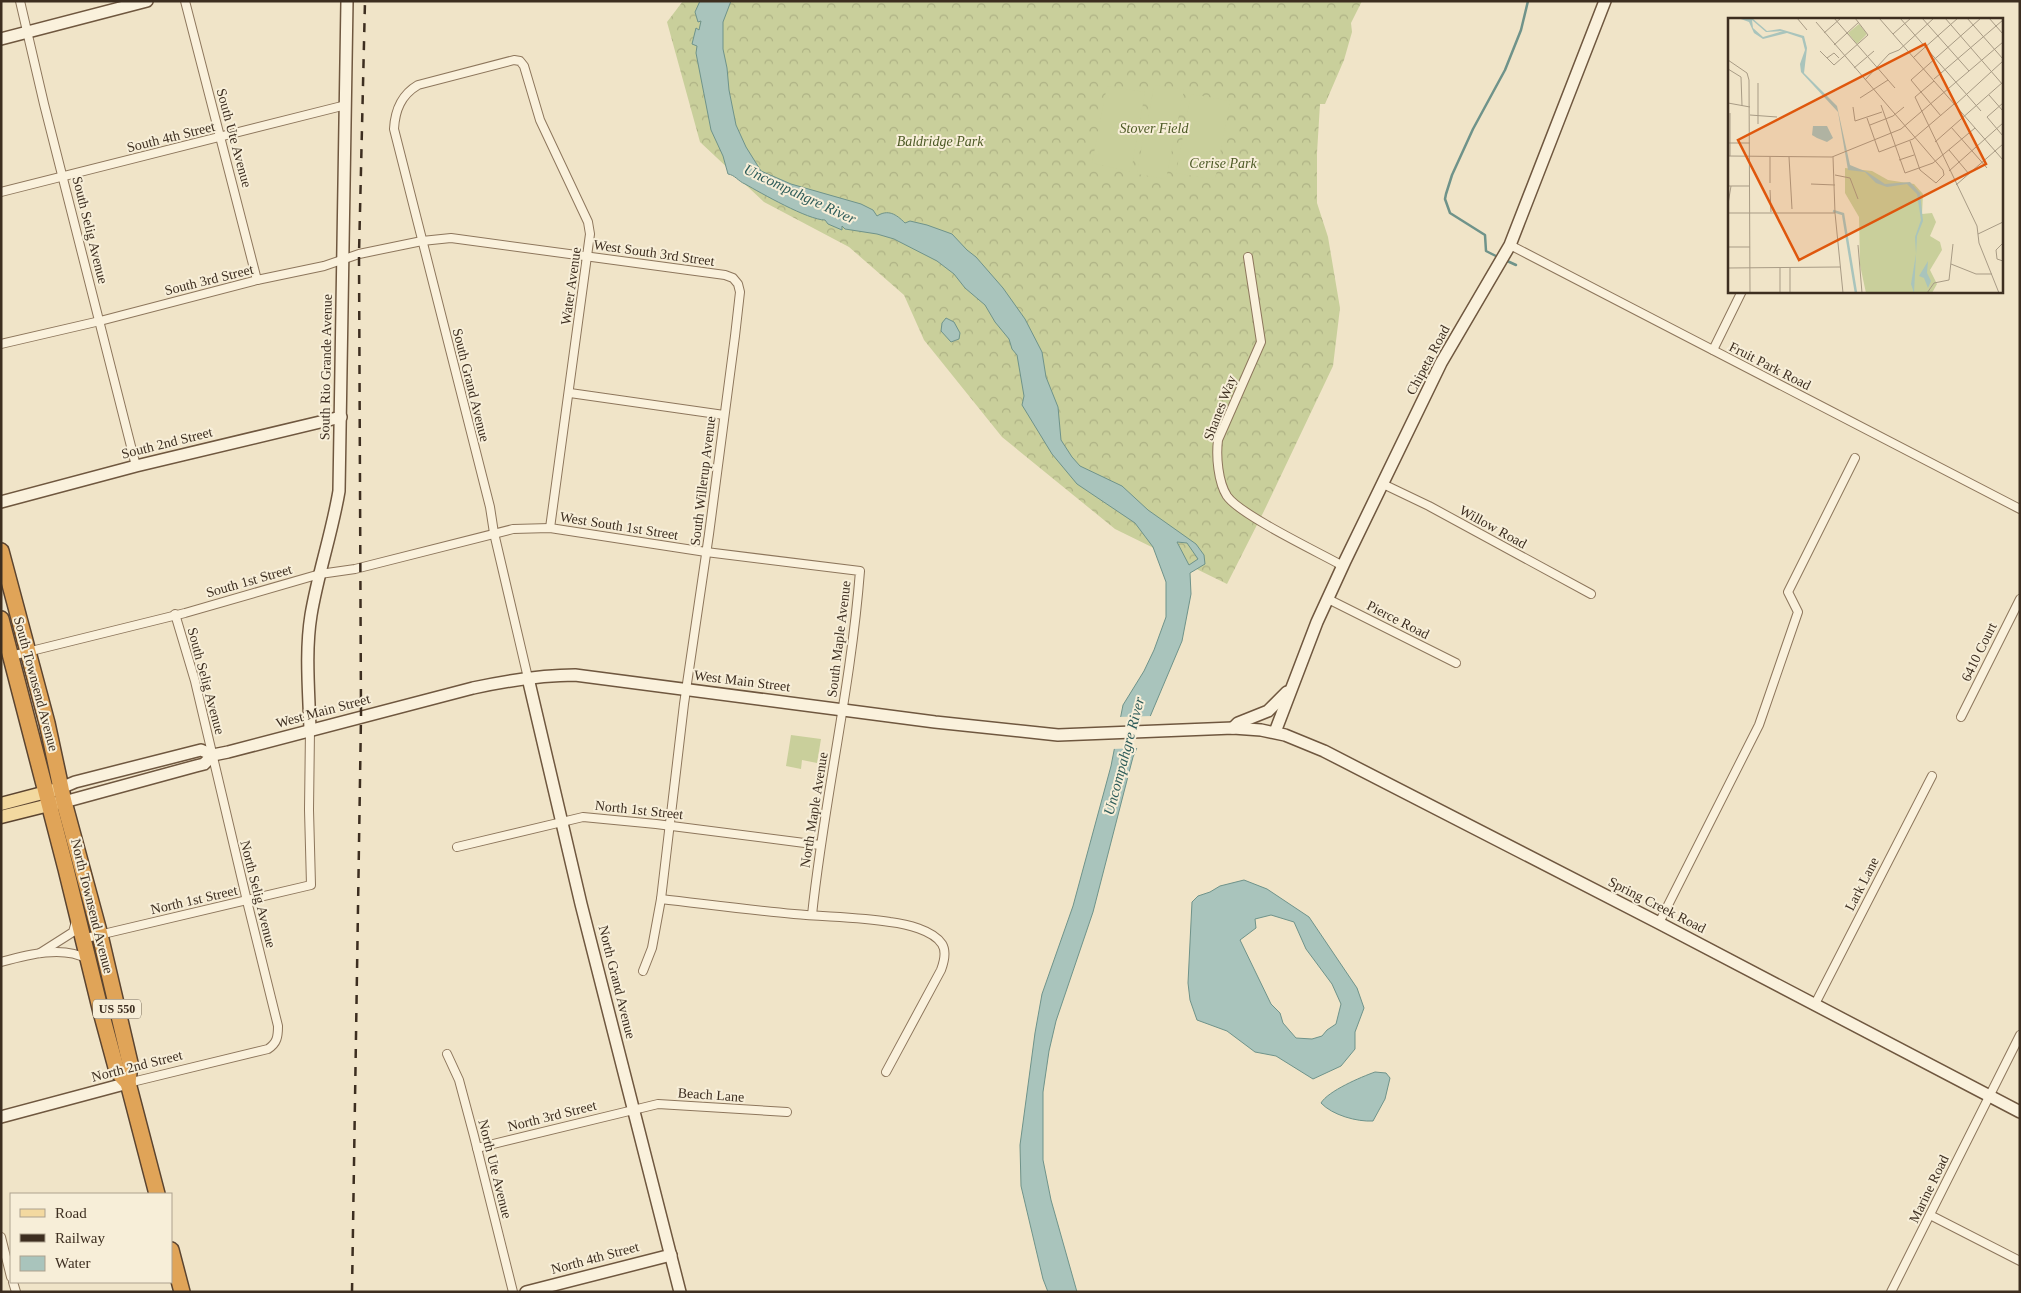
<svg xmlns="http://www.w3.org/2000/svg" width="2021" height="1293" viewBox="0 0 2021 1293" font-family="'Times New Roman',serif">
<style>
.forest{fill:url(#forest-crowns)}
.pitch{fill:#c9cf9b}
.water{fill:#a9c4bc;stroke:#6f938a;fill-rule:evenodd}
.pier{fill:#f0e4c8}
.lines{fill:none;stroke-linecap:round;stroke-linejoin:round}
.stream{stroke:#6f938a;stroke-width:2.5}
.street-casing{stroke:#8d765c;stroke-width:10}
.secondary-casing{stroke:#6f573f;stroke-width:14}
.primary-casing{stroke:#5b4430;stroke-width:15}
.highway-casing{stroke:#5b4430;stroke-width:18}
.street{stroke:#faf1dc;stroke-width:8}
.secondary{stroke:#faf1dc;stroke-width:11}
.primary{stroke:#f3d9a0;stroke-width:12}
.highway{stroke:#e0a458;stroke-width:15}
.rail{stroke:#3d2e20;stroke-width:2.5;stroke-dasharray:9 9;stroke-linecap:butt}
.labels{text-anchor:middle;dominant-baseline:central;stroke-width:4;stroke-linejoin:round;paint-order:stroke}
.shield{fill:#f7eed8;stroke:#756857;stroke-width:1}
.shield-label{font-size:12px;font-weight:bold;fill:#3d2e20}
.park-label{font-size:14px;font-style:italic;fill:#4d5a26;stroke:#f7eed8}
.street-label{font-size:14px;fill:#3d2e20;stroke:#f7eed8}
.water-label{font-size:15px;font-style:italic;fill:#2f5d5a;stroke:#f7eed8}
.inset-river{fill:none;stroke:#a9c4bc;stroke-width:2.5}
.inset-road{fill:none;stroke:#a89b85;stroke-width:1}
.view{fill:#df570d;fill-opacity:0.15;stroke:#df570d;stroke-width:2.5}
.inset-edge{fill:none;stroke:#3d2e20;stroke-width:2.5}
</style>
<defs>
<pattern id="forest-crowns" width="20" height="18" patternUnits="userSpaceOnUse" patternTransform="scale(1.25)"><rect width="20" height="18" fill="#c9cf9b"/><path d="M2 6a3 3 0 1 1 6 0M12 15a3 3 0 1 1 6 0" fill="none" stroke="#aeb285"/></pattern>
</defs>
<rect width="100%" height="100%" fill="#f0e4c8"/>
<polygon class="forest" points="683,1 1362,1 1351,23 1352,32 1344,60 1325,104 1320,104 1317,153 1317,203 1328,237 1340,308 1333,366 1264,511 1227,584 1115,529 1002,437 924,340 904,295 849,247 764,202 700,142 667,22"/>
<g class="pitch">
<polygon points="1154,85 1184,90 1176,130 1147,125"/>
<polygon points="1107,86 1145,92 1131,172 1092,163"/>
<polygon points="1191,94 1230,101 1215,180 1176,173"/>
<polygon points="1144,134 1174,140 1166,179 1137,174"/>
<polygon points="791,735 821,739 817,763 802,760 801,769 786,766"/>
</g>
<g class="water">
<path d="M700,1H731L723,22V49L727,68L729,90L736,125L746,147L761,171L791,184L861,204L873,210L877,216C888,209 896,214 905,223L910,221L927,225L952,234L967,250L976,257L1003,288L1025,319L1042,352L1046,377L1058,407L1061,440L1072,457L1080,466L1122,486L1148,510L1196,544L1204,555L1205,564L1190,573L1191,594L1182,641L1133,757L1093,912L1056,1021L1049,1051L1043,1092V1160L1051,1200L1077,1292H1048L1043,1279L1021,1186L1020,1145L1035,1033L1042,994L1073,906L1111,766L1123,705L1144,671L1154,650L1166,617V582L1153,547L1135,523L1077,484L1052,454L1022,405L1024,396L1017,355L1012,349L1009,339L995,322L985,305L965,288L954,274L937,261L894,239L877,234L845,229L842,226V230L828,224L825,220C808,220 761,193 745,184C738,181 735,175 728,174L723,156L711,130L696,53L697,46L692,44L696,28L699,30L701,21L698,22L695,12ZM1177,542L1187,543L1198,559L1189,565Z"/>
<polygon points="946,318 954,322 960,333 959,339 951,342 941,331 942,323"/>
<path d="M1244,880L1267,889L1309,917L1357,988L1364,1008L1355,1032V1049L1341,1066L1313,1079L1276,1056L1255,1052L1227,1031L1197,1020L1190,1000L1188,983L1192,902L1198,896L1210,892L1220,886ZM1271,915L1294,922L1306,949L1332,984L1341,1004L1336,1024L1327,1030L1322,1036L1312,1039L1296,1038L1283,1023L1280,1013L1271,1004L1240,940L1256,928L1255,919Z"/>
<path d="M1375,1072L1386,1073L1390,1078L1385,1099L1373,1121C1357,1122 1332,1115 1321,1103C1328,1091 1361,1077 1375,1072Z"/>
</g>
<polygon class="pier" points="1152,716 1139,748 1112,749 1118,717"/>
<g class="lines">
<g class="stream">
<polyline points="1498,257 1486,251 1485,235 1450,213 1445,199 1446,194 1452,175 1473,129 1505,70 1521,30 1528,1"/>
<polyline points="1505,260 1516,265"/>
</g>
<g class="street-casing">
<g id="street">
<polyline points="20,1 44,104 136,466"/>
<polyline points="185,1 257,280"/>
<polyline points="1,192 346,105"/>
<polyline points="1510,245 2020,509"/>
<path d="M1248,257L1261,342L1218,440C1216,456 1218,482 1227,496C1240,515 1320,553 1343,566"/>
<polyline points="1,344 100,321 257,280 324,266 359,254 422,241 451,238 725,275 733,278 738,284 740,292 735,336 709,534 684,704 661,899 652,948 643,971"/>
<polyline points="1713,350 1742,291"/>
<polyline points="570,393 724,415"/>
<polyline points="1383,484 1429,506 1591,594"/>
<polyline points="1328,599 1456,663"/>
<path d="M11,656L185,613L320,574L355,569L513,529L550,528L706,552L860,571C851,687 824,800 812,915"/>
<path d="M528,678L494,533L490,507L394,129C395,110 401,95 418,85L514,60L520,61L524,66L540,120L588,222L590,234L550,528"/>
<polyline points="1961,717 2020,599"/>
<polyline points="457,847 583,817 656,824 820,845"/>
<path d="M661,899C705,904 750,910 794,914C826,917 859,917 890,922C906,924 933,930 942,944C947,952 944,962 941,970L886,1072"/>
<polyline points="1659,923 1759,725 1798,612 1788,592 1855,458"/>
<polyline points="82,939 311,885 309,810 310,730"/>
<polyline points="40,953 73,932 76,921"/>
<path d="M1,962C27,955 63,945 87,959"/>
<polyline points="1815,1004 1932,776"/>
<polyline points="447,1054 459,1080 474,1136 513,1292"/>
<path d="M128,1083L268,1049C277,1043 278,1037 278,1026L247,901L195,681L175,614"/>
<polyline points="477,1148 658,1104 787,1112"/>
<polyline points="1930,1215 2020,1261"/>
<polyline points="1,1237 11,1277"/>
<polyline points="13,1282 16,1292"/>
<polyline points="1891,1292 2020,1035"/>
</g>
</g>
<g class="secondary-casing">
<g id="secondary">
<polyline points="1,39 147,1"/>
<polyline points="1,502 136,466 341,417"/>
<polyline points="528,678 581,904 680,1292"/>
<polyline points="1233,728 1238,723 1268,711 1287,692"/>
<path d="M310,730C309,693 305,652 311,615C318,573 332,533 339,491L347,1"/>
<polyline points="1275,732 1317,622 1345,561 1441,363 1510,245 1605,1"/>
<path d="M61,788L75,782L201,750L213,755L228,752L473,688C506,681 540,675 575,675L935,722L1058,735L1233,728L1261,730L1285,735L1324,751L1659,923L2020,1112"/>
<polyline points="64,802 196,766 204,764 213,755"/>
<polyline points="1,1117 128,1083"/>
<polyline points="526,1292 671,1255"/>
</g>
</g>
<g class="primary-casing">
<g id="primary">
<polyline points="1,804 54,790"/>
<polyline points="1,817 57,803"/>
</g>
</g>
<g class="highway-casing">
<g id="highway">
<polyline points="1,551 47,723 64,802 100,935 130,1063 128,1083 157,1194"/>
<polyline points="1,619 66,869 101,1012 117,1071 128,1083"/>
<polyline points="171,1250 182,1292"/>
</g>
</g>
<use href="#street" class="street"/>
<use href="#secondary" class="secondary"/>
<use href="#primary" class="primary"/>
<use href="#highway" class="highway"/>
<polyline class="rail" points="352,1292 361,716 359,254 365,1"/>
</g>
<g class="labels">
<rect class="shield" x="93" y="999.5" width="48" height="19" rx="4"/>
<g class="shield-label">
<text x="117" y="1009">US 550</text>
</g>
<g class="park-label">
<text x="1154" y="128">Stover Field</text>
<text x="940" y="141">Baldridge Park</text>
<text x="1223" y="163">Cerise Park</text>
</g>
<g class="street-label">
<text transform="translate(171 137) rotate(-14)">South 4th Street</text>
<text transform="translate(234 138) rotate(75)">South Ute Avenue</text>
<text transform="translate(90 230) rotate(76)">South Selig Avenue</text>
<text transform="translate(654 253) rotate(8)">West South 3rd Street</text>
<text transform="translate(209 280) rotate(-14)">South 3rd Street</text>
<text transform="translate(571 286) rotate(-82)">Water Avenue</text>
<text transform="translate(1428 360) rotate(-62)">Chipeta Road</text>
<text transform="translate(1770 366) rotate(27)">Fruit Park Road</text>
<text transform="translate(326 367) rotate(-89)">South Rio Grande Avenue</text>
<text transform="translate(471 385) rotate(76)">South Grand Avenue</text>
<text transform="translate(1220 408) rotate(-69)">Shanes Way</text>
<text transform="translate(167 443) rotate(-14)">South 2nd Street</text>
<text transform="translate(703 481) rotate(-83)">South Willerup Avenue</text>
<text transform="translate(619 526) rotate(9)">West South 1st Street</text>
<text transform="translate(1493 527) rotate(29)">Willow Road</text>
<text transform="translate(249 581) rotate(-16)">South 1st Street</text>
<text transform="translate(1398 620) rotate(27)">Pierce Road</text>
<text transform="translate(839 639) rotate(-83)">South Maple Avenue</text>
<text transform="translate(1979 652) rotate(-64)">6410 Court</text>
<text transform="translate(206 681) rotate(75)">South Selig Avenue</text>
<text transform="translate(742 681) rotate(7)">West Main Street</text>
<text transform="translate(36 684) rotate(75)">South Townsend Avenue</text>
<text transform="translate(323 711) rotate(-15)">West Main Street</text>
<text transform="translate(639 810) rotate(6)">North 1st Street</text>
<text transform="translate(814 810) rotate(-81)">North Maple Avenue</text>
<text transform="translate(1862 884) rotate(-63)">Lark Lane</text>
<text transform="translate(258 894) rotate(76)">North Selig Avenue</text>
<text transform="translate(194 900) rotate(-13)">North 1st Street</text>
<text transform="translate(1657 905) rotate(27)">Spring Creek Road</text>
<text transform="translate(92 906) rotate(76)">North Townsend Avenue</text>
<text transform="translate(617 982) rotate(76)">North Grand Avenue</text>
<text transform="translate(137 1066) rotate(-14)">North 2nd Street</text>
<text transform="translate(711 1095) rotate(4)">Beach Lane</text>
<text transform="translate(552 1116) rotate(-14)">North 3rd Street</text>
<text transform="translate(495 1169) rotate(76)">North Ute Avenue</text>
<text transform="translate(1929 1189) rotate(-64)">Marine Road</text>
<text transform="translate(595 1258) rotate(-15)">North 4th Street</text>
</g>
<g class="water-label">
<text transform="translate(800 194) rotate(25)">Uncompahgre River</text>
<text transform="translate(1124 756) rotate(-75)">Uncompahgre River</text>
</g>
</g>
<g transform="translate(1728 18)">
<rect width="275" height="275" fill="#f0e4c8"/>
<path d="M131,6L139,16L129,26L120,15ZM117,150L144,153L160,162L186,166L195,176L194,196L204,195L208,204L202,218L212,224L214,232L202,252L209,266L204,275H138L132,247L131,199L117,175Z" fill="#c9cf9b"/>
<path d="M10,0H24L39,13L52,11L76,18L79,30L76,55L109,88L122,147L139,154L157,166L182,164L192,175L195,203L189,218L186,275L183,266L188,236L187,219L193,202L189,176L179,166L159,169L148,165L137,154L120,152L110,94L73,54L72,46L77,32L74,20L59,15L35,21L26,15L21,4ZM24,2L38,14L55,13L35,19L25,10ZM85,108H99L105,120L99,124L89,120L84,117ZM200,243L199,255L203,263L200,270L196,260L191,258Z" fill="#a9c4bc" fill-rule="evenodd"/>
<path class="inset-river" d="M105,193L115,196L128,275"/>
<path class="inset-road" d="M69,0L79,12M106,0L167,70M151,0L275,142M172,0L253,93M194,0L241,53M217,0L275,67M239,0L275,41M261,0L275,16M88,4L215,152L216,157L208,165L192,152L182,123M96,15L113,0M165,16L183,0M106,27L131,4M92,33L106,47L140,17L127,0M186,39L230,0M99,40L106,35L111,40M0,42L19,55L21,62L22,275M126,50L146,33M0,51L13,59L14,88M206,61L275,2M137,62L161,36L171,32L206,0M206,63L187,79L249,208L251,225L271,275M30,65V106M261,77L275,93M132,80L160,62M0,85L22,89M275,85L259,99L275,118M228,86L275,43M153,87L177,155L205,145L247,110M125,89L127,103L154,94M2,95V138M22,97L49,99M213,98L183,62L253,0M139,100L151,134L185,121L226,86M142,107L165,98L176,89M223,109L259,150M207,124L275,64M0,125H22M221,132L241,156M0,138L104,139L173,111L275,24M42,139V165M61,139L64,191M105,139L107,195L115,275M171,142L186,137M221,153L275,105M107,157L122,160L130,181M83,166L107,167M228,167L275,126M0,168H22M42,172L43,194M0,186L3,168M0,195H107M250,216L275,204M275,225L268,232L269,241L275,243M130,227L134,275M0,229H22M223,246L248,256H264M0,250L112,249M52,250V275M62,250V275M84,275H117M199,275L206,265L221,262L225,226"/>
<path class="view" d="M197,26L258,146L71,242L10,122Z"/>
<rect width="275" height="275" class="inset-edge"/>
</g>
<rect width="2021" height="1293" fill="none" stroke="#3d2e20" stroke-width="5"/>
<rect x="10" y="1193" width="162" height="90" fill="#f7eed8" stroke="#ada18e"/>
<rect x="20" y="1209" width="25" height="8" fill="#f3d9a0" stroke="#ada18e"/>
<text x="55" y="1218" font-size="15" fill="#3d2e20">Road</text>
<rect x="20" y="1234" width="25" height="8" fill="#3d2e20" stroke="#ada18e"/>
<text x="55" y="1243" font-size="15" fill="#3d2e20">Railway</text>
<rect x="20" y="1256" width="25" height="15" fill="#a9c4bc" stroke="#ada18e"/>
<text x="55" y="1268" font-size="15" fill="#3d2e20">Water</text>
</svg>
